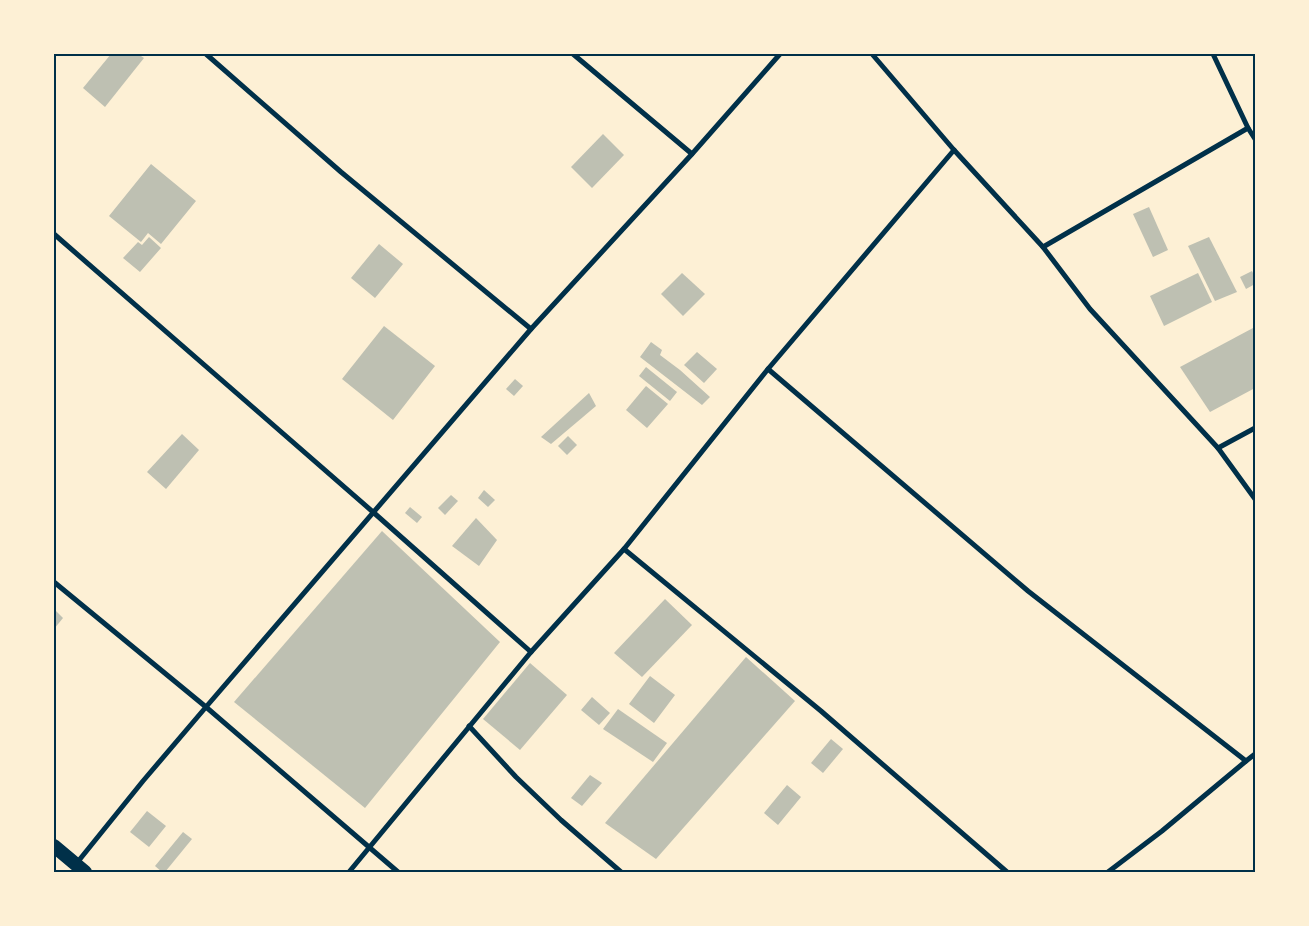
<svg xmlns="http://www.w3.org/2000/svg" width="1309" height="926" viewBox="0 0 1309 926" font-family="'Noto Sans',sans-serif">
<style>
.building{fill:#bec0b2}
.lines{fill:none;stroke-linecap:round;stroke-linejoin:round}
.minor{stroke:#003049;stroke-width:5}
.trunk{stroke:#003049;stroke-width:14}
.neatline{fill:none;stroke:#003049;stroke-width:2}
</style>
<rect width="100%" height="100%" fill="#fdf0d5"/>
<g class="building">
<polygon points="111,54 138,54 144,58 105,107 83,88"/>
<polygon points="603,134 624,155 592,188 571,167"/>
<polygon points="151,164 196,201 161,244 148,233 141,242 109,216"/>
<polygon points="1149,207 1168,250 1153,257 1133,214"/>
<polygon points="149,237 161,248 140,272 123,258 138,242 142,245"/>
<polygon points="1209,237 1237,292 1215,301 1188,246"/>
<polygon points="379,244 403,264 375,298 351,278"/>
<polygon points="1252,271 1255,277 1255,284 1246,289 1240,277"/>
<polygon points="682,273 705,294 683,316 661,294"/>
<polygon points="1198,273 1212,302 1164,326 1150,296"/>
<polygon points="384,326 435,366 393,420 342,379"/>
<polygon points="1253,328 1255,333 1255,388 1210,412 1180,367"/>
<polygon points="651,342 662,350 660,355 680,370 710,397 702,405 640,357"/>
<polygon points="697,352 717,369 704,383 684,365"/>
<polygon points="646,367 677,392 670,401 639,376"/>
<polygon points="515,379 523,386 514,396 506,389"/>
<polygon points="646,386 668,404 647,428 626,410"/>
<polygon points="589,393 596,406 551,444 541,437"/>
<polygon points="182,434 199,450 166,489 147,472"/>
<polygon points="568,436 577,445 567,455 558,446"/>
<polygon points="484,490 495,500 488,507 478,498"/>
<polygon points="451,495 458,501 445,515 438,508"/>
<polygon points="410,507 422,517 417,523 405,513"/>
<polygon points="476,518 497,540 479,566 452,546"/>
<polygon points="382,531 500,642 365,808 234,702"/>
<polygon points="665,599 692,625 642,677 614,653"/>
<polygon points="54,609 63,618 54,629"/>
<polygon points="746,657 795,701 656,859 605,823"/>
<polygon points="530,663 567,695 520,750 483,719"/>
<polygon points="650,676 675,695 654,723 629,704"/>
<polygon points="592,697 610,713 599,725 581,710"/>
<polygon points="618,709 667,743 653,762 603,729"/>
<polygon points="831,739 843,749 823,773 811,763"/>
<polygon points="590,775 602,783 582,806 571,798"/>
<polygon points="787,785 801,797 778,825 764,813"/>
<polygon points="147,811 166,826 149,847 130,832"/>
<polygon points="183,832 192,839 165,872 162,872 155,866"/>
</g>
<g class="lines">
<g class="minor">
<polyline points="206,54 341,172 531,329"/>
<polyline points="573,54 692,154"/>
<polyline points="872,54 954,150 1043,247 1090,309 1218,448 1255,499"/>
<polyline points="1213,54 1248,128 1255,139"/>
<polyline points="54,234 373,512 531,652"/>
<polyline points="1043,247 1248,128"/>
<polyline points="768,369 1028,591 1246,761"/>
<polyline points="1218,448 1255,428"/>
<polyline points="624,549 821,711 1007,872"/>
<polyline points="54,582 206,707 398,872"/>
<polyline points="469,726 516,777 561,820 621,872"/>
<polyline points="76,864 143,781 206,707 531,329 692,154 780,54"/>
<polyline points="349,872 531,652 624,549 768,369 954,150"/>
<polyline points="1108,872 1162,831 1246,761 1255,754"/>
</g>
<polyline class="trunk" points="54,846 85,872"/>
</g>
<rect width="1309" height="926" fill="none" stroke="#fdf0d5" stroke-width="110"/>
<rect x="55" y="55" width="1199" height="816" class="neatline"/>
</svg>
